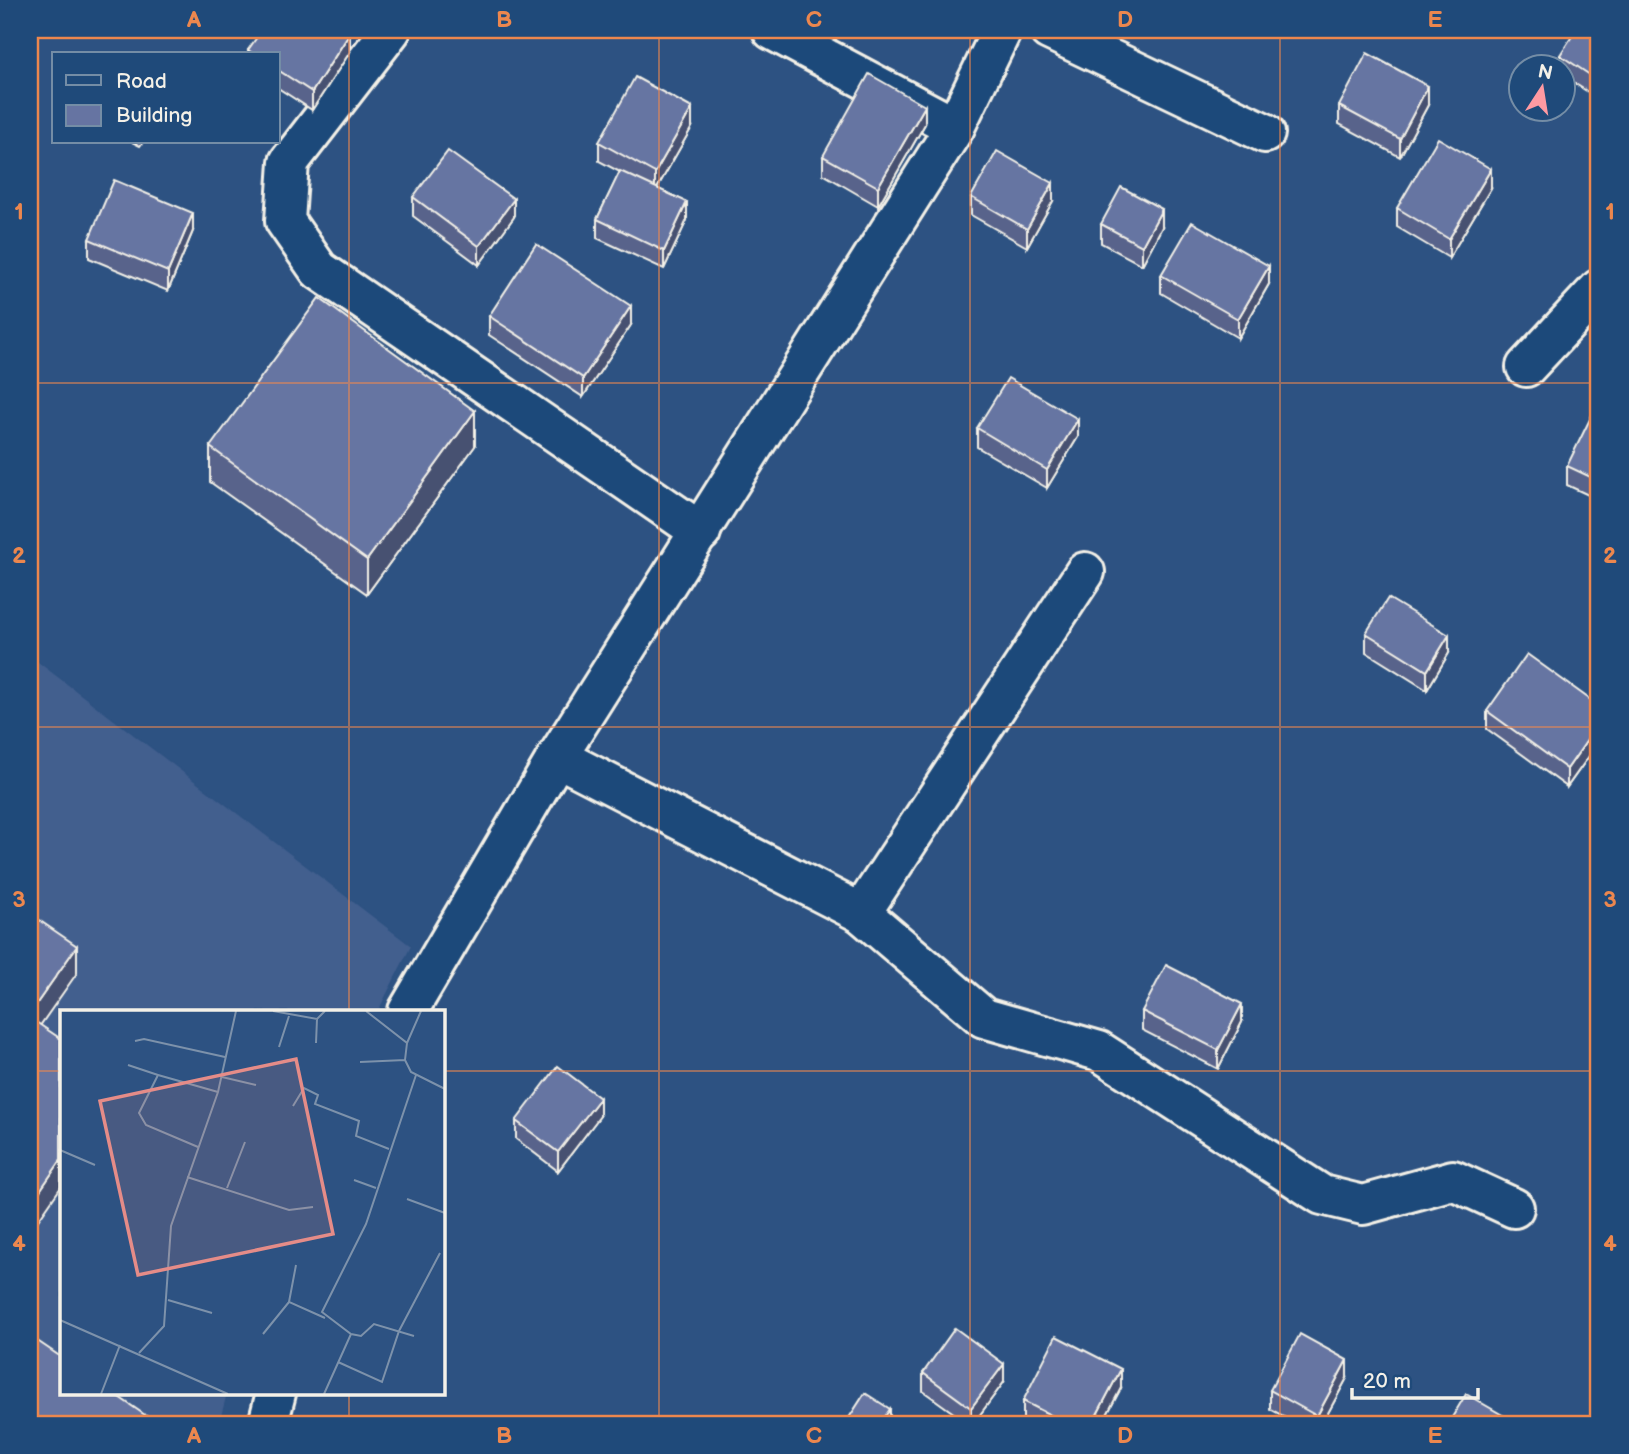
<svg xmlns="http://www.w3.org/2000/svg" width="1629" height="1454" viewBox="0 0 1629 1454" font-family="'Balsamiq Sans',sans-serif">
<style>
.built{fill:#425f8e}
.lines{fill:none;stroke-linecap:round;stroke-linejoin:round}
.minor-casing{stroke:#f4f1e8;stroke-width:44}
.minor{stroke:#1f4a7a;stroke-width:38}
.wall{fill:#58648b;stroke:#f4f1e8;stroke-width:2}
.shaded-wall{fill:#475171;stroke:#f4f1e8;stroke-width:2}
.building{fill:#6674a2;stroke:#f4f1e8;stroke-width:2}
.grid{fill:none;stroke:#ec874e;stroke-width:2;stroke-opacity:0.55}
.inset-road{fill:none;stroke:#7d92ab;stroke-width:2}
.view{fill:#e58c88;fill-opacity:0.15;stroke:#e58c88;stroke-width:3.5}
.inset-edge{fill:none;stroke:#f4f1e8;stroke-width:3.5}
.neatline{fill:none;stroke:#ec874e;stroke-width:2.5}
.grid-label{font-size:23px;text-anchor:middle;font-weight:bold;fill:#ec874e}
</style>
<rect width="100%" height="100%" fill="#2d5282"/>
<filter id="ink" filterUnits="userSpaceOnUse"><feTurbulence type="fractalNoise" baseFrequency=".0143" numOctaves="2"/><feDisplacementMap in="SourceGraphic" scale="14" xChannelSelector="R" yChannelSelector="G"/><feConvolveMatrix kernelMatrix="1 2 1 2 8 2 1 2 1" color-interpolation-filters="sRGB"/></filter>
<g filter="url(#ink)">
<polygon class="built" points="30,656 411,946 378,1011 61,1011 61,1393 227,1393 219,1424 30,1424"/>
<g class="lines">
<g class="minor-casing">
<g id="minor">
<polyline points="391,30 289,162 285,221 319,270 701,532"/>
<polyline points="772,30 955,127"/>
<polyline points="1049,30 1265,133"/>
<polyline points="1526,367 1599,289"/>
<polyline points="557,757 861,913 984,1018 1099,1051 1322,1195 1363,1205 1453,1180 1514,1208"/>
<polyline points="861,913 1085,572"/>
<polyline points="408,1011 557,757 955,127 1002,30"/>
<polyline points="268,1424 276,1393"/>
</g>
</g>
<use href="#minor" class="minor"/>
</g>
<g class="wall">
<polygon points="817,30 841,30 836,39"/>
<polygon points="1599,30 1599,99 1563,76 1563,66 1560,66 1560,55"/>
<polygon points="248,50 350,52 312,110 278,88 278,54 248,54"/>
<polygon points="1428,105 1400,157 1339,124 1339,106"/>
<polygon points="925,124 878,206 823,174 823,156"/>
<polygon points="692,127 657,188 687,220 664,269 597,238 597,219 620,172 599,161 599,142"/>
<polygon points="132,142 143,142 140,146"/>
<polygon points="1491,188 1449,258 1397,227 1397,208"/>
<polygon points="413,197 514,217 479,265 413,216"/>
<polygon points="971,197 1053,201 1027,247 971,215"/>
<polygon points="1101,224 1162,227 1142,265 1101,243"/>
<polygon points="193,231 168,291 89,258 89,239"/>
<polygon points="1161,275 1269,284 1238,338 1161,293"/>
<polygon points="489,316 631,325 583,397 489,335"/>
<polygon points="1599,419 1599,500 1567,485 1567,466"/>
<polygon points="977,428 1078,437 1047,488 977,447"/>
<polygon points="475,446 367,594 210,482 210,447"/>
<polygon points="1366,633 1449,653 1427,690 1366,652"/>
<polygon points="1599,706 1599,742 1567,787 1487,729 1487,711"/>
<polygon points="1142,1011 1242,1022 1218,1069 1142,1030"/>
<polygon points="600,1116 558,1171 516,1139 516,1121"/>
<polygon points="923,1373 1004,1382 973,1424 969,1424 923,1391"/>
<polygon points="1347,1378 1322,1424 1298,1424 1270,1409 1270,1390"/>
<polygon points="1121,1388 1102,1424 1032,1424 1023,1419 1023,1401"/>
</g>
<g class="shaded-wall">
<polygon points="836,30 841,30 836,39"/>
<polygon points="350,33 350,52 312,110 312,92"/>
<polygon points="1428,86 1428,105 1400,157 1400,139"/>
<polygon points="925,106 925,124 878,206 878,187"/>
<polygon points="692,108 692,127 655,192 655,173"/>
<polygon points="1491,169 1491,188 1449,258 1449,239"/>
<polygon points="1053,183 1053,201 1027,247 1027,229"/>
<polygon points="514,199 514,217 479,265 479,246"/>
<polygon points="687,202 687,220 664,269 664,251"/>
<polygon points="1162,209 1162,227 1142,265 1142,246"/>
<polygon points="193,213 193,231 168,291 168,272"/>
<polygon points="1269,266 1269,284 1238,338 1238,319"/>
<polygon points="631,306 631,325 583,397 583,378"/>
<polygon points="475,411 475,446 367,594 367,560"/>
<polygon points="1078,419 1078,437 1047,488 1047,470"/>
<polygon points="1449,635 1449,653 1427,690 1427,671"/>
<polygon points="1599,723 1599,742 1567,787 1567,769"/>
<polygon points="77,946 77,973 30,1040 30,1013"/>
<polygon points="1242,1004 1242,1022 1218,1069 1218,1050"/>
<polygon points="600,1098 600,1116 558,1171 558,1152"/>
<polygon points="61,1160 61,1187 30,1232 30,1205"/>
<polygon points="1347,1360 1347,1378 1322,1424 1317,1424 1317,1416"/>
<polygon points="1004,1364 1004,1382 973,1424 971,1424 971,1408"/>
<polygon points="1121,1369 1121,1388 1102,1424 1092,1424"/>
<polygon points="890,1409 890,1419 886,1424 880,1424"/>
</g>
<g class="building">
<polygon points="262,30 345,30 350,33 312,92 278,70 278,54 254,54 248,50"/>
<polygon points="1576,30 1599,30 1599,81 1560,55"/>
<polygon points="1367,53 1428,86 1400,139 1339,106"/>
<polygon points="869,74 925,106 878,187 823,156"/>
<polygon points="635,77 692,108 655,173 599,142"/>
<polygon points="1438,138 1491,169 1449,239 1397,208"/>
<polygon points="448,151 514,199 479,246 413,197"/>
<polygon points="997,151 1053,183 1027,229 971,197"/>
<polygon points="620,171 687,202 664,251 597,219"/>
<polygon points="114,180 193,213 168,272 89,239"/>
<polygon points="1121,187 1162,209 1142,246 1101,224"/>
<polygon points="1192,222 1269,266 1238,319 1161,275"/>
<polygon points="536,244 631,306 583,378 489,316"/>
<polygon points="319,298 475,411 367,560 210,447"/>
<polygon points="1008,378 1078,419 1047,470 977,428"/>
<polygon points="1592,415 1599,419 1599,481 1567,466"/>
<polygon points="1388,598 1449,635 1427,671 1366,633"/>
<polygon points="1527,654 1599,706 1599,723 1567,769 1487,711"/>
<polygon points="30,914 77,946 30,1013"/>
<polygon points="1166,965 1242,1004 1218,1050 1142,1011"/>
<polygon points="30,1018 61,1039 61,1160 30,1205"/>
<polygon points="558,1066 600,1098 558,1152 516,1121"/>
<polygon points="955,1328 1004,1364 971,1408 923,1373"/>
<polygon points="1300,1334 1347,1360 1317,1416 1270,1390"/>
<polygon points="30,1336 61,1357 61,1393 113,1393 158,1424 30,1424"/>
<polygon points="1056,1336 1121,1369 1092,1424 1068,1424 1023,1401"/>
<polygon points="865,1393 890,1409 880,1424 845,1424"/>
<polygon points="1466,1394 1518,1424 1448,1424"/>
</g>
</g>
<path class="grid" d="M349,30V1011M659,30V1424M970,30V1424M1280,30V1424M30,383H1599M30,727H1599M30,1071H61M443,1071H1599M349,1393V1424"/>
<g transform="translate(60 1010)">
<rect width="385" height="385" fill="#2d5282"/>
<path class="inset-road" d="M213,1L257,9L265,1M306,1L347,33L345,50L351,62L385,79M75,31L84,29L165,47M256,33L257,9M347,33L361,1M219,37L229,6M300,52L345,50M68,55L98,65M162,67L196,75M233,96L244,78L258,85L255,94L299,111L296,126L329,139M138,137L86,115L79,103L98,65L158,82M0,140L35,155M127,167L229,200L253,197M294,170L316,178M167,178L185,132M347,189L385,203M236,255L229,292L265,308M108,290L152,303M0,310L168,384M203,324L229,292M354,326L314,314L301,326L291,324L262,302L306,214L356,65M79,343L104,316L111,216L158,82L176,1M278,352L322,372L339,321L380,243M41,384L60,335M264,384L291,324"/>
<path class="view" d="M236,49L273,224L78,265L40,91Z"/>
<rect width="385" height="385" class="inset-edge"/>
</g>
<rect width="1629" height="1454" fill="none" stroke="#1f4a7a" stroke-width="77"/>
<rect x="52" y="52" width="228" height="91" fill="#1f4a7a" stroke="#748da6" stroke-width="2"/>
<rect x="66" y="75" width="35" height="10" fill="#1f4a7a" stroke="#748da6" stroke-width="2"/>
<text x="116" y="88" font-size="21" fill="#f4f1e8">Road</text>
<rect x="66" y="105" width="35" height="21" fill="#6674a2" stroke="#748da6" stroke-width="2"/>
<text x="116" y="122" font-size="21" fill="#f4f1e8">Building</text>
<g transform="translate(1542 88) rotate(12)"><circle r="33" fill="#1f4a7a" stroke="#748da6" stroke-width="2"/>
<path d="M0-5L12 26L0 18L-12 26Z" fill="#ff9aa2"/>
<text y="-10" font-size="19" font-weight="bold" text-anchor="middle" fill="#f4f1e8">N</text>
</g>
<path d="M1352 1388v10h126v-10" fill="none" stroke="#f4f1e8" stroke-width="3.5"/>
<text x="1363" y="1388" font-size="21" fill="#f4f1e8" stroke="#1f4a7a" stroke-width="5" paint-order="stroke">20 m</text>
<rect x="38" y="38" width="1552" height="1378" class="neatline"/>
<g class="grid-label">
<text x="194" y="27">A</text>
<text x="504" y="27">B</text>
<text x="814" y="27">C</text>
<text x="1125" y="27">D</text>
<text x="1435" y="27">E</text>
<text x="19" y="219">1</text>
<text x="1610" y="219">1</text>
<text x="19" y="563">2</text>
<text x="1610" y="563">2</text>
<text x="19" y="907">3</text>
<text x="1610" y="907">3</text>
<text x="19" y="1251">4</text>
<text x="1610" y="1251">4</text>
<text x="194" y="1443">A</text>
<text x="504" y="1443">B</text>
<text x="814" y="1443">C</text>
<text x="1125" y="1443">D</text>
<text x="1435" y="1443">E</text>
</g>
</svg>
